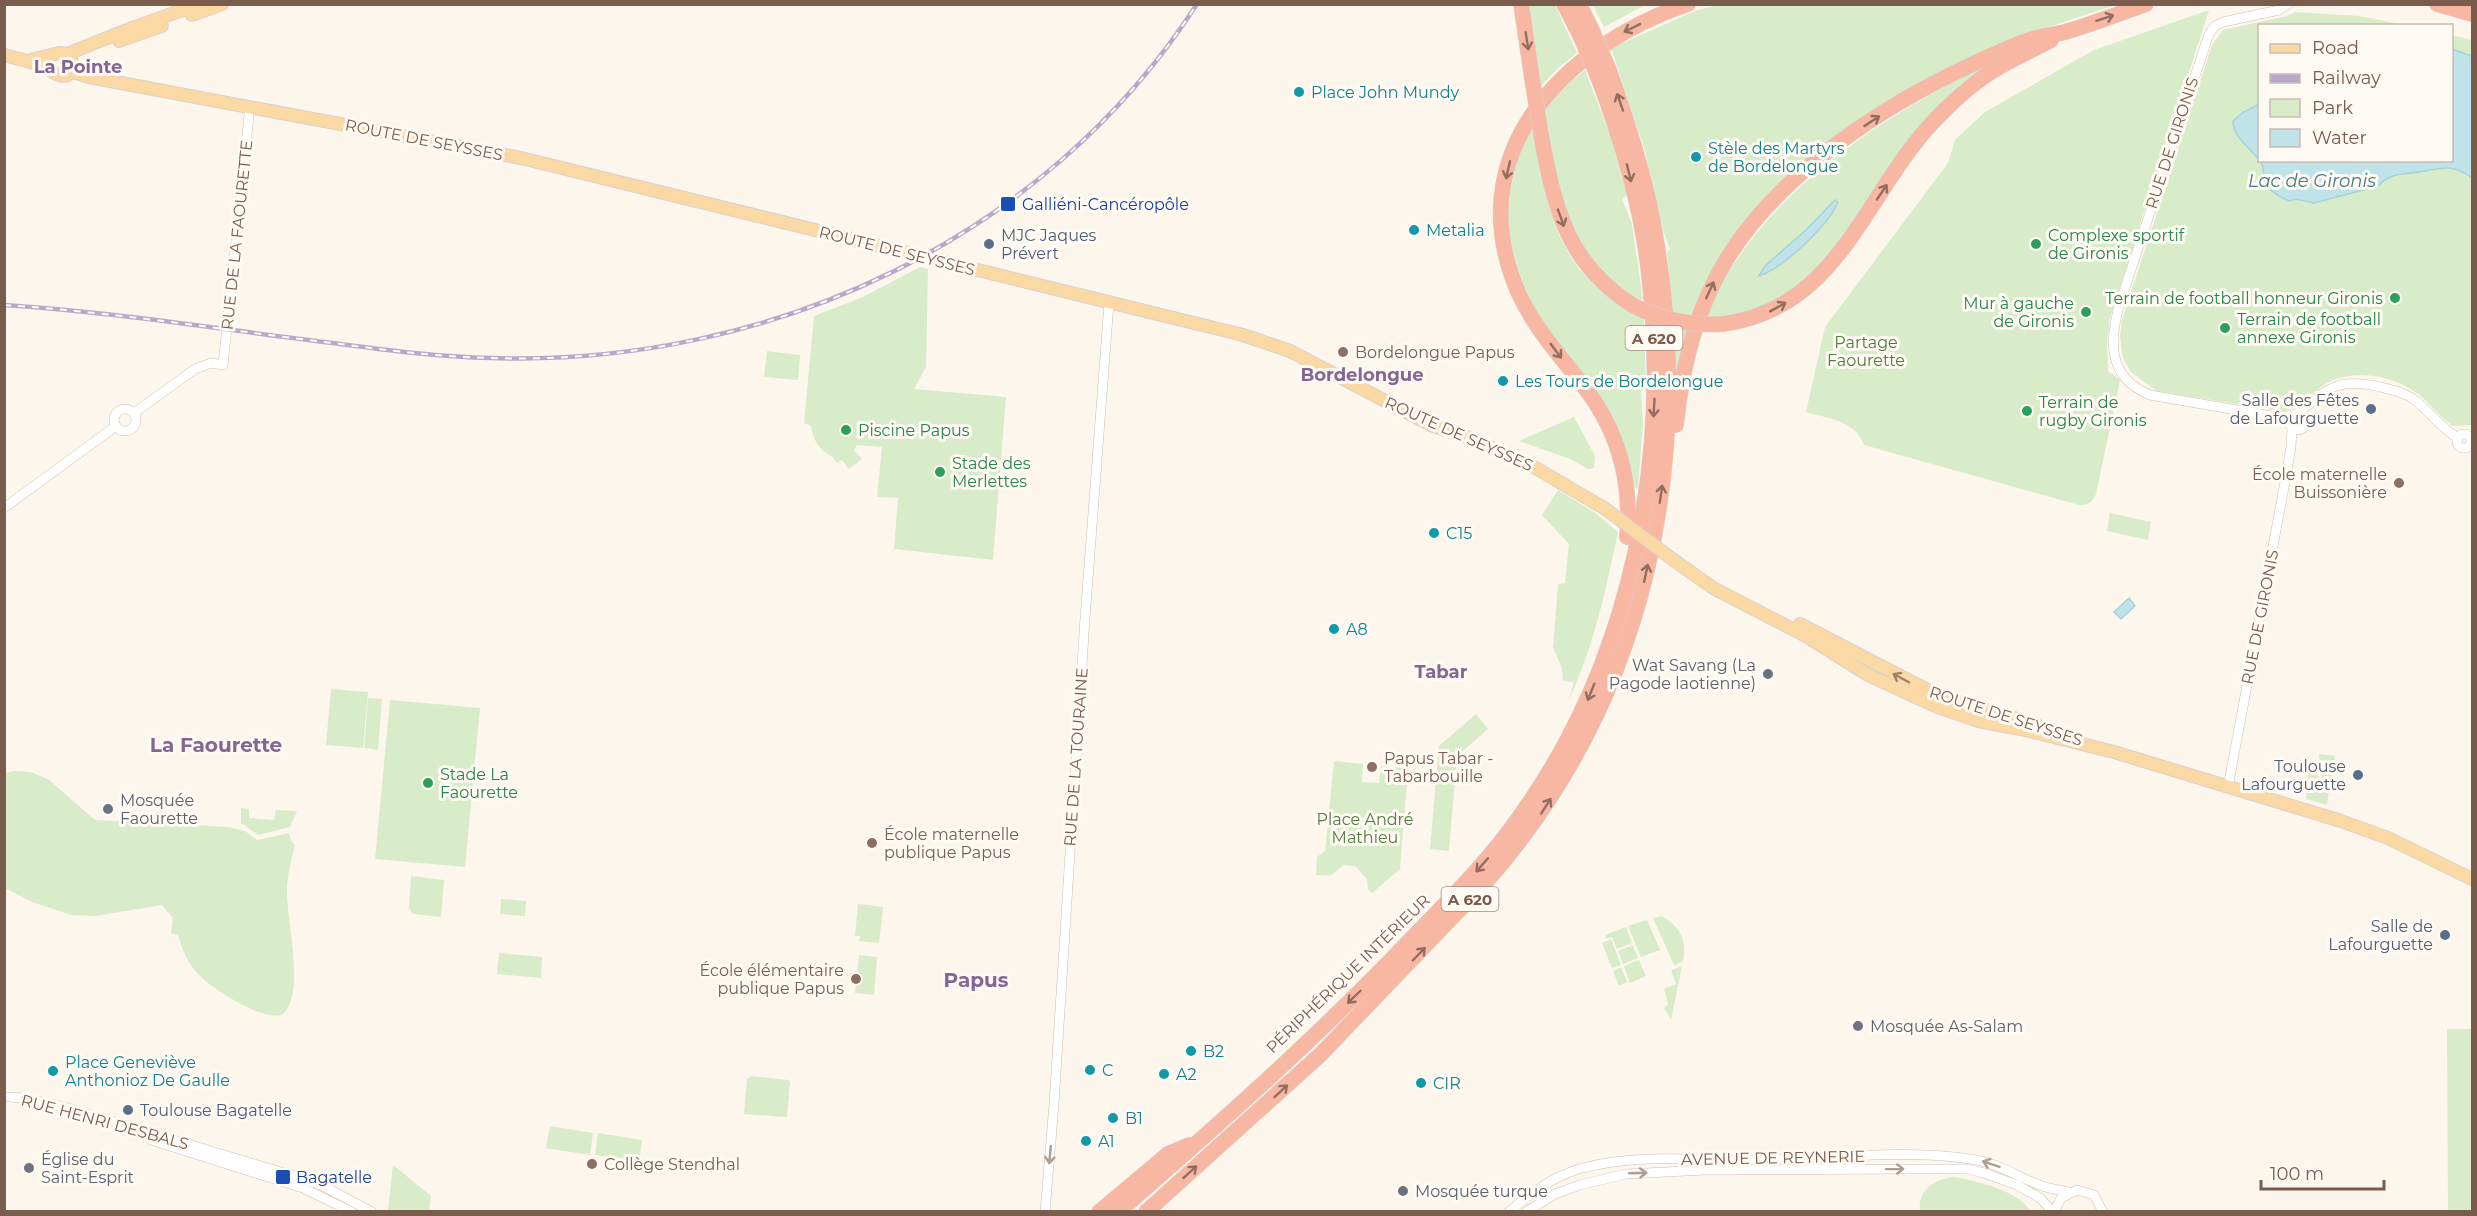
<svg xmlns="http://www.w3.org/2000/svg" width="2477" height="1216" viewBox="0 0 2477 1216" font-family="Montserrat,sans-serif">
<style>
.green{fill:#d8ecc9;fill-rule:evenodd}
.water{fill:#bfe3e8;stroke:#a5d3da;stroke-width:1.5}
.lines{fill:none;stroke-linecap:round;stroke-linejoin:round}
.minor-casing{stroke:#d1beb0;stroke-width:10}
.major-casing{stroke:#dad1cd;stroke-width:14}
.highway-casing{stroke:#dad1cd;stroke-width:16}
.minor{stroke:#fff;stroke-width:9}
.major{stroke:#fbd9a5;stroke-width:12}
.highway{stroke:#f7b7a3;stroke-width:15}
.rail-casing{stroke:#b9a8c9;stroke-width:4.5}
.rail{stroke:#fffaf3;stroke-width:2;stroke-dasharray:7;stroke-linecap:butt}
.major-bridge-casing{stroke:#dad1cd;stroke-width:14;stroke-linecap:butt}
.highway-bridge-casing{stroke:#dad1cd;stroke-width:16;stroke-linecap:butt}
.major-bridge{stroke:#fbd9a5;stroke-width:12}
.highway-bridge{stroke:#f7b7a3;stroke-width:15}
.oneway{stroke:#936e5e}
.oneway2{stroke:#a18267}
.oneway3{stroke:#af9d94}
.culture-dot{fill:#0f9aa8;stroke:#fffaf3;stroke-width:2}
.transit-dot{fill:#1a4fb4;stroke:#fffaf3;stroke-width:2}
.service-dot{fill:#5c6f8a;stroke:#fffaf3;stroke-width:2}
.leisure-dot{fill:#2e9e5b;stroke:#fffaf3;stroke-width:2}
.education-dot{fill:#8d6e63;stroke:#fffaf3;stroke-width:2}
.worship-dot{fill:#6b7280;stroke:#fffaf3;stroke-width:2}
.labels{text-anchor:middle;dominant-baseline:central;stroke-width:6;stroke-linejoin:round;paint-order:stroke}
.shield{fill:#fffaf3;stroke:#a28b7f;stroke-width:1.5}
.shield-label{font-size:15px;font-weight:bold;fill:#7a5c4d}
.culture-label{font-size:16px;fill:#0d838f;stroke:#fffaf3;text-anchor:start}
.street-label{font-size:16px;fill:#7a5c4d;stroke:#fffaf3}
.transit-label{font-size:16px;fill:#164399;stroke:#fffaf3;text-anchor:start}
.service-label{font-size:16px;fill:#4e5e75;stroke:#fffaf3;text-anchor:end}
.leisure-label{font-size:16px;fill:#27864d;stroke:#fffaf3;text-anchor:start}
.park-label{font-size:16px;fill:#537a41;stroke:#fffaf3}
.education-label{font-size:16px;fill:#785e54;stroke:#fffaf3;text-anchor:start}
.worship-label{font-size:16px;fill:#5b616d;stroke:#fffaf3;text-anchor:start}
.neighbourhood-label{font-size:18px;font-weight:bold;fill:#846695;stroke:#fffaf3}
.water-label{font-size:18px;font-style:italic;fill:#437c86;stroke:#fffaf3}
.quarter-label{font-size:20px;font-weight:bold;fill:#846695;stroke:#fffaf3}
</style>
<rect width="100%" height="100%" fill="#fdf6ec"/>
<g class="green">
<polygon points="1528,5 1555,5 1577,53 1558,68 1541,86"/>
<polygon points="1593,5 1645,5 1604,27"/>
<polygon points="1717,5 2115,5 2034,32 1805,163 1692,317 1673,313 1667,253 1670,249 1663,230 1645,151 1611,48 1695,11"/>
<path d="M2209,10L2110,318L2107,344L2108,371L2120,380L2096,494C2092,503 2088,505 2079,505L1864,445C1855,420 1829,419 1806,412L1825,327L1948,163L1955,140L1985,112L2094,50Z"/>
<path d="M2295,12L2359,16L2405,25L2260,26V160H2452V35L2472,40V425L2453,426C2441,418 2433,407 2422,397C2399,377 2360,368 2331,381C2313,389 2304,407 2285,412L2157,391L2131,372L2123,358L2120,337L2122,320L2212,45L2223,30L2287,16Z"/>
<path d="M1983,67L1985,69L1870,201L1816,271L1775,303L1738,316L1706,318C1707,303 1720,286 1728,273C1783,183 1889,112 1983,67ZM1835,200L1823,227L1771,270L1759,273L1807,229Z"/>
<polygon points="1585,70 1611,138 1627,195 1622,199 1632,224 1643,301 1621,291 1602,275 1571,228 1555,172 1545,107 1561,89"/>
<path d="M1533,130C1548,216 1559,277 1644,319L1646,391L1641,390L1643,424L1638,489L1634,487C1628,449 1613,431 1593,401C1547,330 1490,260 1515,170C1519,156 1521,139 1533,130Z"/>
<path d="M920,267L928,269L926,367L914,389L1006,397L993,560L894,549L898,498L877,497L882,447L857,445L854,450L862,459L849,469L842,460L837,463L832,456C821,452 812,439 811,426L804,423L814,316L863,297Z"/>
<polygon points="1673,328 1687,330 1677,374 1675,373"/>
<polygon points="767,351 800,355 798,380 764,377"/>
<polygon points="1574,417 1595,456 1594,468 1588,469 1570,459 1519,441"/>
<path d="M1558,490L1594,512L1618,532C1605,593 1594,646 1568,702L1574,682L1563,681L1562,668L1553,648L1558,584L1565,583L1569,544L1542,515Z"/>
<polygon points="2110,513 2151,522 2148,540 2107,531"/>
<polygon points="331,689 368,692 363,748 326,745"/>
<polygon points="368,698 382,699 378,750 364,748"/>
<polygon points="390,700 480,708 465,867 375,859"/>
<polygon points="1476,714 1488,729 1457,756 1449,851 1430,849 1439,746"/>
<polygon points="2319,754 2335,756 2330,788 2321,776 2323,769 2320,764"/>
<polygon points="1334,761 1363,764 1362,782 1379,783 1381,766 1408,769 1400,869 1372,893 1368,889 1367,879 1355,866 1344,865 1330,876 1316,875 1317,857 1325,851"/>
<polygon points="2309,763 2313,775 2318,776 2329,791 2327,805 2306,799"/>
<path d="M14,771L30,772L48,779L95,820L229,827L245,831L257,840L289,833L291,840L295,845C292,858 288,872 287,886C285,915 306,991 284,1013C269,1026 210,987 199,975C188,964 182,949 178,935L171,933L173,918L162,905L95,916L71,915L30,901L5,888V773Z"/>
<polygon points="241,808 249,809 249,818 274,820 276,810 297,811 290,827 258,835 241,823"/>
<polygon points="411,876 444,880 441,917 413,914 409,908"/>
<polygon points="501,899 526,901 525,916 500,914"/>
<polygon points="858,904 883,907 879,943 859,941 860,936 855,936"/>
<path d="M1662,916C1680,927 1687,940 1683,961L1674,965L1653,918Z"/>
<polygon points="1647,920 1660,950 1641,957 1628,926"/>
<polygon points="1626,927 1632,943 1617,949 1612,937 1606,939 1605,935"/>
<polygon points="1611,939 1621,965 1612,968 1602,943"/>
<polygon points="1633,945 1638,958 1623,964 1618,951"/>
<polygon points="499,953 542,957 541,978 497,974"/>
<polygon points="859,955 877,957 874,995 855,993"/>
<polygon points="1639,960 1646,976 1630,983 1624,966"/>
<polygon points="1682,966 1671,1020 1664,1008 1668,1004 1664,989 1676,984 1671,970"/>
<polygon points="1621,967 1627,982 1619,986 1613,971"/>
<polygon points="2447,1029 2472,1029 2472,1211 2448,1211"/>
<polygon points="752,1076 788,1080 790,1082 787,1117 744,1114 747,1079"/>
<polygon points="550,1126 593,1133 590,1155 546,1148"/>
<polygon points="598,1133 642,1140 639,1162 595,1155"/>
<polygon points="393,1165 431,1196 429,1211 388,1210"/>
<path d="M1955,1177C1977,1181 2019,1191 2030,1211H1920C1917,1190 1936,1178 1955,1177Z"/>
</g>
<g class="water">
<path d="M2452,49L2472,56V178C2451,161 2436,170 2413,173C2398,174 2388,175 2378,186L2314,203L2296,199L2289,201C2280,197 2266,190 2264,179C2263,171 2265,168 2260,161L2452,160Z"/>
<path d="M2259,104V160C2250,147 2233,138 2233,121L2242,113Z"/>
<path d="M1835,200L1838,202C1829,225 1783,268 1759,276L1765,266L1807,229Z"/>
<polygon points="2129,598 2135,606 2121,619 2114,612"/>
</g>
<g class="lines">
<g class="minor-casing">
<g id="minor">
<path d="M2288,4L2279,10L2223,22L2215,26L2209,34L2121,300C2109,338 2106,377 2150,395L2277,417L2291,425"/>
<circle cx="125" cy="420" r="11"/>
<polyline points="134,413 195,369 211,363 223,365 250,106"/>
<circle cx="2298" cy="422" r="8"/>
<path d="M2297,414C2327,389 2336,378 2376,386C2389,389 2401,391 2412,398C2429,410 2439,427 2458,438"/>
<circle cx="2464" cy="441" r="7"/>
<polyline points="4,508 116,426"/>
<polyline points="2228,787 2285,482 2291,447 2292,427"/>
<polyline points="9,1097 23,1098 68,1108 291,1175 323,1186 372,1212"/>
<polyline points="151,1140 303,1188 352,1212"/>
<polyline points="1045,1212 1054,1104 1085,618 1109,303"/>
<path d="M1509,1212C1530,1193 1555,1175 1583,1168C1638,1153 1699,1161 1755,1160C1826,1159 1900,1149 1970,1159C1997,1162 2017,1177 2042,1186C2051,1189 2060,1190 2069,1192"/>
<polyline points="1526,1212 1555,1194 1580,1185 1626,1174 1705,1170 1907,1169 1967,1169 1984,1173 2017,1185 2040,1198 2053,1212"/>
<polyline points="2054,1212 2061,1198 2077,1190 2094,1195 2103,1212"/>
</g>
</g>
<g class="major-casing">
<g id="major">
<polyline points="192,15 222,4"/>
<polyline points="119,41 162,26"/>
<path d="M4,55C19,59 33,62 47,68C51,70 54,74 59,75C74,80 76,61 67,54"/>
<polyline points="27,61 59,53 67,54 132,28 200,4"/>
<polyline points="71,71 89,77 521,158 1243,335 1290,351 1431,425 1473,439 1534,467 1604,508"/>
<polyline points="1675,561 1713,588 1806,636 1868,675 1937,707 1978,721 2026,730 2114,752 2338,820 2388,838 2472,879"/>
<polyline points="1800,624 1937,695 2037,725"/>
</g>
</g>
<g class="highway-casing">
<g id="highway">
<polyline points="1521,4 1532,78"/>
<polyline points="1564,4 1579,33"/>
<polyline points="1579,4 1590,26"/>
<polyline points="2437,4 2472,14"/>
<path d="M1542,140C1555,211 1569,266 1634,306"/>
<path d="M1723,324C1838,309 1864,196 1932,123C1950,104 1969,86 1991,72C2010,60 2031,51 2051,40"/>
<path d="M1676,425C1682,366 1696,308 1728,257C1782,171 1884,105 1975,63C1993,55 2011,46 2029,40C2041,36 2053,35 2065,32C2092,24 2119,14 2146,4"/>
<path d="M1627,537C1632,482 1618,431 1585,388C1562,358 1535,329 1519,294C1457,155 1563,46 1688,4"/>
<polyline points="1099,1212 1168,1154 1189,1145"/>
<path d="M1118,1212C1221,1123 1324,1031 1418,932C1454,895 1491,858 1520,816C1633,659 1671,456 1648,266C1640,201 1621,138 1598,77"/>
<path d="M1146,1212L1320,1055L1486,882C1647,699 1697,460 1653,222C1643,170 1627,120 1609,70"/>
</g>
</g>
<use href="#minor" class="minor"/>
<use href="#major" class="major"/>
<use href="#highway" class="highway"/>
<g class="rail-casing">
<path id="rail" d="M4,305C114,312 224,330 333,343C385,350 438,357 491,358C767,367 1045,240 1197,4"/>
</g>
<use href="#rail" class="rail"/>
<g class="major-bridge-casing">
<polyline id="major-bridge" points="1604,508 1675,561"/>
</g>
<g class="highway-bridge-casing">
<g id="highway-bridge">
<polyline points="1590,26 1609,70"/>
<polyline points="1579,33 1598,77"/>
<polyline points="1532,78 1542,140"/>
<path d="M1634,306C1662,320 1691,326 1723,324"/>
</g>
</g>
<use href="#major-bridge" class="major-bridge"/>
<use href="#highway-bridge" class="highway-bridge"/>
</g>
<defs><path id="oneway-shaft" d="M-6 0H5M1.5-3L5.5 0L1.5 3" fill="none" stroke-width="1.6" stroke-linecap="round" stroke-linejoin="round" transform="scale(1.5)"/></defs>
<g class="oneway">
<use href="#oneway-shaft" transform="translate(2105 18) rotate(-18)"/>
<use href="#oneway-shaft" transform="translate(1632 28) rotate(154)"/>
<use href="#oneway-shaft" transform="translate(1527 41) rotate(81)"/>
<use href="#oneway-shaft" transform="translate(1620 102) rotate(-109)"/>
<use href="#oneway-shaft" transform="translate(1872 121) rotate(-33)"/>
<use href="#oneway-shaft" transform="translate(1508 170) rotate(103)"/>
<use href="#oneway-shaft" transform="translate(1629 173) rotate(76)"/>
<use href="#oneway-shaft" transform="translate(1882 192) rotate(-56)"/>
<use href="#oneway-shaft" transform="translate(1561 218) rotate(70)"/>
<use href="#oneway-shaft" transform="translate(1710 290) rotate(-65)"/>
<use href="#oneway-shaft" transform="translate(1778 307) rotate(-29)"/>
<use href="#oneway-shaft" transform="translate(1556 351) rotate(53)"/>
<use href="#oneway-shaft" transform="translate(1654 408) rotate(93)"/>
<use href="#oneway-shaft" transform="translate(1661 494) rotate(-82)"/>
<use href="#oneway-shaft" transform="translate(1646 573) rotate(-78)"/>
<use href="#oneway-shaft" transform="translate(1591 692) rotate(112)"/>
<use href="#oneway-shaft" transform="translate(1546 806) rotate(-57)"/>
<use href="#oneway-shaft" transform="translate(1482 865) rotate(131)"/>
<use href="#oneway-shaft" transform="translate(1419 954) rotate(-46)"/>
<use href="#oneway-shaft" transform="translate(1354 997) rotate(136)"/>
<use href="#oneway-shaft" transform="translate(1281 1091) rotate(-43)"/>
<use href="#oneway-shaft" transform="translate(1190 1172) rotate(-42)"/>
</g>
<use class="oneway2" href="#oneway-shaft" transform="translate(1901 678) rotate(-152)"/>
<g class="oneway3">
<use href="#oneway-shaft" transform="translate(1050 1155) rotate(95)"/>
<use href="#oneway-shaft" transform="translate(1991 1164) rotate(-161)"/>
<use href="#oneway-shaft" transform="translate(1895 1169) rotate(-1)"/>
<use href="#oneway-shaft" transform="translate(1638 1173) rotate(-2)"/>
</g>
<g class="culture-dot">
<circle cx="1299" cy="92" r="6"/>
<circle cx="1696" cy="157" r="6"/>
<circle cx="1414" cy="230" r="6"/>
<circle cx="1503" cy="381" r="6"/>
<circle cx="1434" cy="533" r="6"/>
<circle cx="1334" cy="629" r="6"/>
<circle cx="1191" cy="1051" r="6"/>
<circle cx="1090" cy="1070" r="6"/>
<circle cx="53" cy="1071" r="6"/>
<circle cx="1164" cy="1074" r="6"/>
<circle cx="1421" cy="1083" r="6"/>
<circle cx="1113" cy="1118" r="6"/>
<circle cx="1086" cy="1141" r="6"/>
</g>
<g class="transit-dot">
<rect x="1000" y="196" width="16" height="16" rx="3"/>
<rect x="275" y="1169" width="16" height="16" rx="3"/>
</g>
<g class="service-dot">
<circle cx="989" cy="244" r="6"/>
<circle cx="2371" cy="409" r="6"/>
<circle cx="2358" cy="775" r="6"/>
<circle cx="2445" cy="935" r="6"/>
<circle cx="128" cy="1110" r="6"/>
</g>
<g class="leisure-dot">
<circle cx="2036" cy="244" r="6"/>
<circle cx="2395" cy="298" r="6"/>
<circle cx="2086" cy="312" r="6"/>
<circle cx="2225" cy="328" r="6"/>
<circle cx="2027" cy="411" r="6"/>
<circle cx="846" cy="430" r="6"/>
<circle cx="940" cy="472" r="6"/>
<circle cx="428" cy="783" r="6"/>
</g>
<g class="education-dot">
<circle cx="1343" cy="352" r="6"/>
<circle cx="2399" cy="483" r="6"/>
<circle cx="1372" cy="767" r="6"/>
<circle cx="872" cy="843" r="6"/>
<circle cx="856" cy="979" r="6"/>
<circle cx="592" cy="1164" r="6"/>
</g>
<g class="worship-dot">
<circle cx="1768" cy="674" r="6"/>
<circle cx="108" cy="809" r="6"/>
<circle cx="1858" cy="1026" r="6"/>
<circle cx="29" cy="1168" r="6"/>
<circle cx="1403" cy="1191" r="6"/>
</g>
<g class="labels">
<g class="shield">
<rect x="1625.5" y="326" width="57" height="24" rx="4.5"/>
<rect x="1441.5" y="887" width="57" height="24" rx="4.5"/>
</g>
<g class="shield-label">
<text x="1654" y="338">A 620</text>
<text x="1470" y="899">A 620</text>
</g>
<g class="culture-label">
<text x="1311" y="92">Place John Mundy</text>
<text x="1708" y="148">Stèle des Martyrs<tspan x="1708" dy="18">de Bordelongue</tspan></text>
<text x="1426" y="230">Metalia</text>
<text x="1515" y="381">Les Tours de Bordelongue</text>
<text x="1446" y="533">C15</text>
<text x="1346" y="629">A8</text>
<text x="1203" y="1051">B2</text>
<text x="65" y="1062">Place Geneviève<tspan x="65" dy="18">Anthonioz De Gaulle</tspan></text>
<text x="1102" y="1070">C</text>
<text x="1176" y="1074">A2</text>
<text x="1433" y="1083">CIR</text>
<text x="1125" y="1118">B1</text>
<text x="1098" y="1141">A1</text>
</g>
<g class="street-label">
<text transform="translate(424 140) rotate(11)">ROUTE DE SEYSSES</text>
<text transform="translate(2172 143) rotate(-72)">RUE DE GIRONIS</text>
<text transform="translate(237 235) rotate(-84)">RUE DE LA FAOURETTE</text>
<text transform="translate(897 251) rotate(14)">ROUTE DE SEYSSES</text>
<text transform="translate(1459 434) rotate(24)">ROUTE DE SEYSSES</text>
<text transform="translate(2260 617) rotate(-79)">RUE DE GIRONIS</text>
<text transform="translate(2006 716) rotate(18)">ROUTE DE SEYSSES</text>
<text transform="translate(1076 757) rotate(-86)">RUE DE LA TOURAINE</text>
<text transform="translate(1348 974) rotate(-44)">PÉRIPHÉRIQUE INTÉRIEUR</text>
<text transform="translate(105 1122) rotate(15)">RUE HENRI DESBALS</text>
<text transform="translate(1773 1158) rotate(-1)">AVENUE DE REYNERIE</text>
</g>
<g class="transit-label">
<text x="1022" y="204">Galliéni-Cancéropôle</text>
<text x="296" y="1177">Bagatelle</text>
</g>
<g class="service-label">
<text x="1001" y="235" text-anchor="start">MJC Jaques<tspan x="1001" dy="18">Prévert</tspan></text>
<text x="2359" y="400">Salle des Fêtes<tspan x="2359" dy="18">de Lafourguette</tspan></text>
<text x="2346" y="766">Toulouse<tspan x="2346" dy="18">Lafourguette</tspan></text>
<text x="2433" y="926">Salle de<tspan x="2433" dy="18">Lafourguette</tspan></text>
<text x="140" y="1110" text-anchor="start">Toulouse Bagatelle</text>
</g>
<g class="leisure-label">
<text x="2048" y="235">Complexe sportif<tspan x="2048" dy="18">de Gironis</tspan></text>
<text x="2383" y="298" text-anchor="end">Terrain de football honneur Gironis</text>
<text x="2074" y="303" text-anchor="end">Mur à gauche<tspan x="2074" dy="18">de Gironis</tspan></text>
<text x="2237" y="319">Terrain de football<tspan x="2237" dy="18">annexe Gironis</tspan></text>
<text x="2039" y="402">Terrain de<tspan x="2039" dy="18">rugby Gironis</tspan></text>
<text x="858" y="430">Piscine Papus</text>
<text x="952" y="463">Stade des<tspan x="952" dy="18">Merlettes</tspan></text>
<text x="440" y="774">Stade La<tspan x="440" dy="18">Faourette</tspan></text>
</g>
<g class="park-label">
<text x="1866" y="342">Partage<tspan x="1866" dy="18">Faourette</tspan></text>
<text x="1365" y="819">Place André<tspan x="1365" dy="18">Mathieu</tspan></text>
</g>
<g class="education-label">
<text x="1355" y="352">Bordelongue Papus</text>
<text x="2387" y="474" text-anchor="end">École maternelle<tspan x="2387" dy="18">Buissonière</tspan></text>
<text x="1384" y="758">Papus Tabar -<tspan x="1384" dy="18">Tabarbouille</tspan></text>
<text x="884" y="834">École maternelle<tspan x="884" dy="18">publique Papus</tspan></text>
<text x="844" y="970" text-anchor="end">École élémentaire<tspan x="844" dy="18">publique Papus</tspan></text>
<text x="604" y="1164">Collège Stendhal</text>
</g>
<g class="worship-label">
<text x="1756" y="665" text-anchor="end">Wat Savang (La<tspan x="1756" dy="18">Pagode laotienne)</tspan></text>
<text x="120" y="800">Mosquée<tspan x="120" dy="18">Faourette</tspan></text>
<text x="1870" y="1026">Mosquée As-Salam</text>
<text x="41" y="1159">Église du<tspan x="41" dy="18">Saint-Esprit</tspan></text>
<text x="1415" y="1191">Mosquée turque</text>
</g>
<g class="neighbourhood-label">
<text x="78" y="67">La Pointe</text>
<text x="1362" y="375">Bordelongue</text>
<text x="1441" y="672">Tabar</text>
</g>
<g class="water-label">
<text x="2312" y="181">Lac de Gironis</text>
</g>
<g class="quarter-label">
<text x="216" y="745">La Faourette</text>
<text x="976" y="980">Papus</text>
</g>
</g>
<rect width="2477" height="1216" fill="none" stroke="#7a5c4d" stroke-width="12"/>
<rect x="2258" y="24" width="195" height="138" fill="#fffaf3" stroke="#cabbb1" stroke-width="1.5"/>
<rect x="2270" y="44" width="30" height="9" fill="#fbd9a5" stroke="#cabbb1" stroke-width="1.5"/>
<text x="2312" y="54" font-size="18" fill="#7a5c4d">Road</text>
<rect x="2270" y="74" width="30" height="9" fill="#b9a8c9" stroke="#cabbb1" stroke-width="1.5"/>
<text x="2312" y="84" font-size="18" fill="#7a5c4d">Railway</text>
<rect x="2270" y="99" width="30" height="18" fill="#d8ecc9" stroke="#cabbb1" stroke-width="1.5"/>
<text x="2312" y="114" font-size="18" fill="#7a5c4d">Park</text>
<rect x="2270" y="129" width="30" height="18" fill="#bfe3e8" stroke="#cabbb1" stroke-width="1.5"/>
<text x="2312" y="144" font-size="18" fill="#7a5c4d">Water</text>
<path d="M2261 1180v9h123v-9" fill="none" stroke="#7a5c4d" stroke-width="3"/>
<text x="2270" y="1180" font-size="18" fill="#7a5c4d" stroke="#fffaf3" stroke-width="4.5" paint-order="stroke">100 m</text>
</svg>
